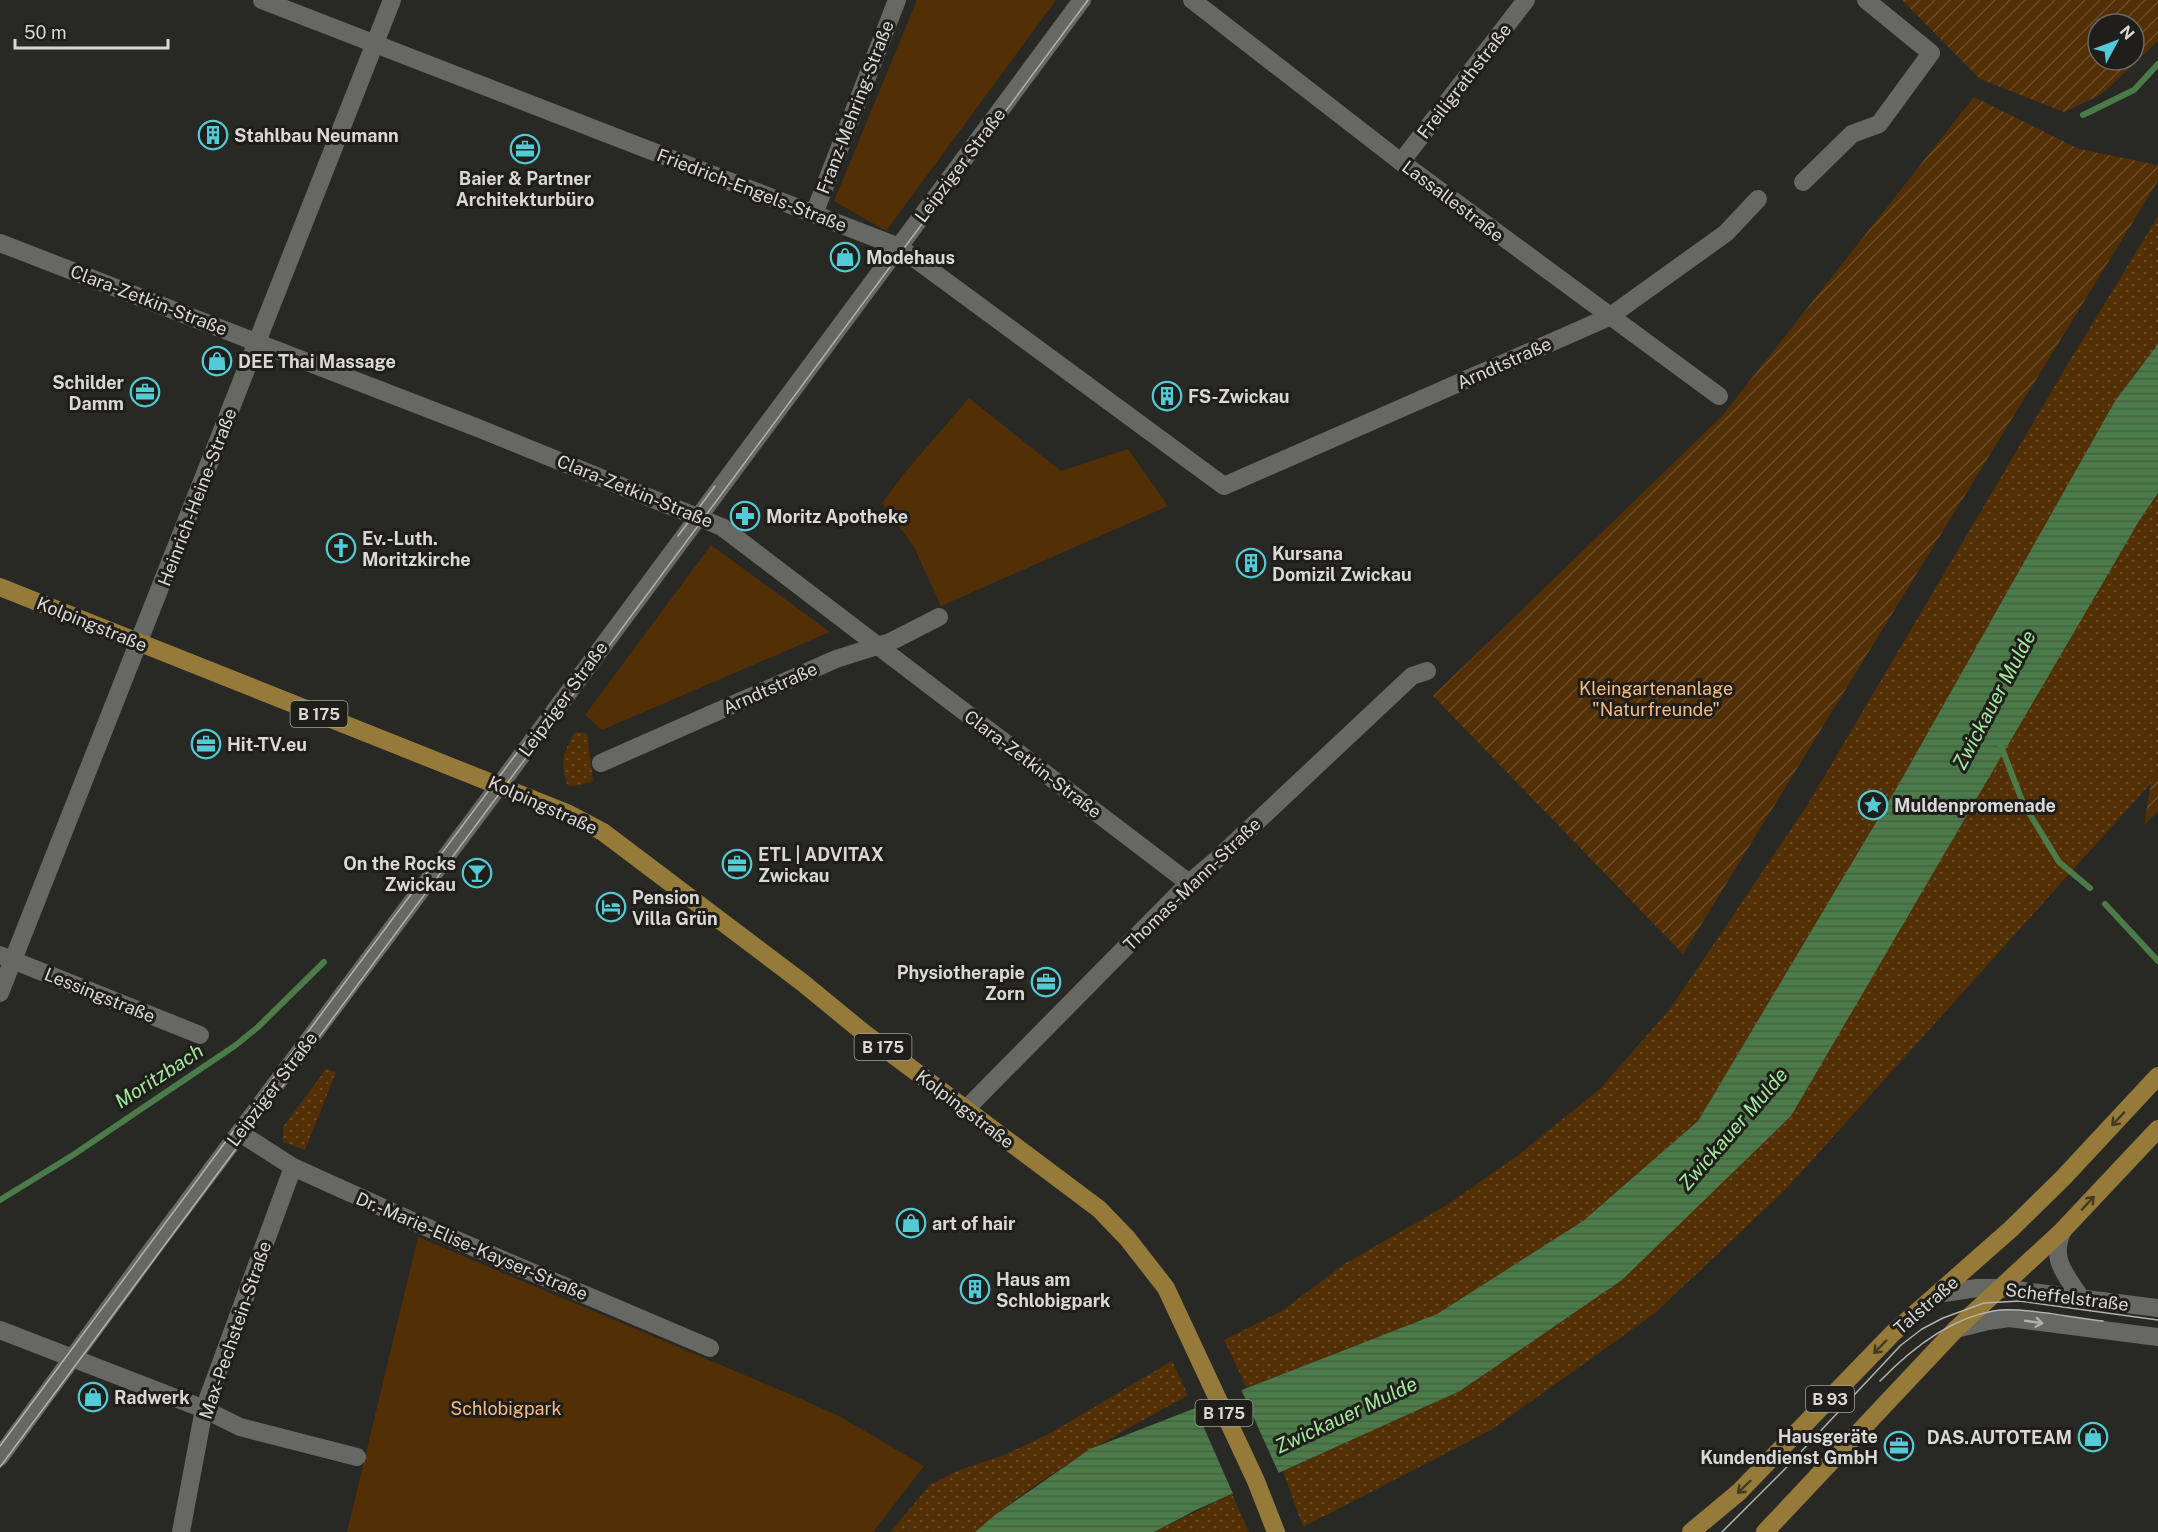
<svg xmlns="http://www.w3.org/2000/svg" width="2158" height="1532" viewBox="0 0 2158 1532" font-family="'Public Sans',sans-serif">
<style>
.grass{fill:url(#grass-dots)}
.park{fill:#532f05}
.garden{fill:url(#garden-furrows);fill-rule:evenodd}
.water{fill:url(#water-rules)}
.pier{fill:#282825}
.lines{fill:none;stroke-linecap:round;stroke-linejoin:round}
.stream{stroke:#4a7b48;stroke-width:6}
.minor{stroke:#676763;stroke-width:18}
.tertiary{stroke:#676763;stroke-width:18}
.primary{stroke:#957a39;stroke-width:18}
.tram{stroke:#b3b2b0;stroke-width:1.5}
.oneway{stroke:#423a24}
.oneway2{stroke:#b1b0ae}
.labels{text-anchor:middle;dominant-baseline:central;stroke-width:6;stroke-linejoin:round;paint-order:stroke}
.shield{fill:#1f1e1b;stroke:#a1a09e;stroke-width:1.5}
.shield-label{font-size:16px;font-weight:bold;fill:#d9d8d6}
.street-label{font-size:18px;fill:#d9d8d6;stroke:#1f1e1b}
.poi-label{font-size:18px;font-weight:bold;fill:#d9d8d6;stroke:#1f1e1b;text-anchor:start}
.park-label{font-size:18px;fill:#f6ba83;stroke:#1f1e1b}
.water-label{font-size:20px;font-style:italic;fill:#a2e99e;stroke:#1f1e1b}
</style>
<defs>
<pattern id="grass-dots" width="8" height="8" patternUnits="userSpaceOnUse" patternTransform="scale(1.5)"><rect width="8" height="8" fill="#532f05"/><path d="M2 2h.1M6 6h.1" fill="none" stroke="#6b4c29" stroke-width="1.8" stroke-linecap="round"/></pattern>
<pattern id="garden-furrows" width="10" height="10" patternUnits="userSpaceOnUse" patternTransform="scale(1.5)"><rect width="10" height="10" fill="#532f05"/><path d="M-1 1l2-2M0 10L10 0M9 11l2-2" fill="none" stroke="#6b4c29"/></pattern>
<pattern id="water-rules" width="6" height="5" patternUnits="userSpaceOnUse" patternTransform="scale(1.5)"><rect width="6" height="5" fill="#4a7b48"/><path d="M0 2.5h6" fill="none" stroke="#466144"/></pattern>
</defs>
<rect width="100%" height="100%" fill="#282825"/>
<g class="grass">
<polygon points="2158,216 2158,344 2115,401 1900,782 1698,1121 1583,1221 1437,1314 1247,1388 1224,1340 1282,1311 1346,1263 1447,1205 1517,1156 1599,1090 1670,1009 1808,804 2066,367"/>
<polygon points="2158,493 2158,769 2151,783 1786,1189 1655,1313 1491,1430 1303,1527 1283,1471 1460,1391 1622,1280"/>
<path d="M575,732L587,733L593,781L581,785L568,786C559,763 563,753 575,732Z"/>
<polygon points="326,1069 336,1072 305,1150 283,1142 283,1127"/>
<path d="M1172,1361L1188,1395C1114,1436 1039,1476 975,1532H890L931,1484L959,1470L1004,1455L1049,1434Z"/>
<polygon points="1232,1494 1249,1532 1154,1532"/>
</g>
<g class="park">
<polygon points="917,0 1056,0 886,231 834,201"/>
<polygon points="969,398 1061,471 1128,449 1168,506 941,606 914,547 882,503 907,470"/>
<polygon points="711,545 830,632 602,730 585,715"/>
<polygon points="418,1237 801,1399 841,1417 924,1466 873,1532 347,1532"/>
</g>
<g class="garden">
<path d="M1902,0H2158V41L2102,94L2064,112L1980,79ZM2098,24H2134V60H2098Z"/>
<polygon points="1974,97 2079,149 2158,165 2158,181 1683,954 1433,696 1722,416"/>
<polygon points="2158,769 2158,811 2144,825 2151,783"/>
</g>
<polygon class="water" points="2158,344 2158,493 2139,521 1791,1116 1622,1280 1460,1391 1196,1510 1154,1532 975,1532 995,1515 1090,1449 1437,1314 1583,1221 1698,1121 1900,782 2115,401"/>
<polygon class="pier" points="1240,1387 1280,1476 1234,1496 1194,1405"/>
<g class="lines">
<g class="stream">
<polyline points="2083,115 2134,90 2158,64"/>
<polyline points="2001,746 2023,803 2059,862 2090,888"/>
<polyline points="2105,904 2158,961"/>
<polyline points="0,1200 73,1155 236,1045 258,1027 324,962"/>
</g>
<g class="minor">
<polyline points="262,0 899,247 1224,486 1609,317 1726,233 1758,199"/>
<polyline points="1192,0 1401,162 1719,396"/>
<polyline points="1401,162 1526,0"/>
<polyline points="1803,182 1852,134 1879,124 1931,53 1866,0"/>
<polyline points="814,214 897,0"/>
<polyline points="0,243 478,428 722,527 1189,883"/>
<polyline points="601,763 836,659 890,642 939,617"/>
<polyline points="0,955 200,1035"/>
<polyline points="0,993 392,0"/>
<polyline points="966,1109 1189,883 1214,862 1412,676 1427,671"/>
<polyline points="240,1133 293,1167 419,1224 710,1348"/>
<polyline points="0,1330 204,1409 240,1427 357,1457"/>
<polyline points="0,1457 153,1248 499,786"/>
<polyline points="181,1532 204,1409 293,1167"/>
</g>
<g class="tertiary">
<polyline points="499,786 1082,0"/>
<path d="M2063,1230C2049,1259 2066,1275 2081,1298"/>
<polyline points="1937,1294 1977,1288 2001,1288 2158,1308"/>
<polyline points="1956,1329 1988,1321 2009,1318 2158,1337"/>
</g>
<g class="primary">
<polyline points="0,587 567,813 603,832 803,983 864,1033 1099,1209 1127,1238 1166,1288 1256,1481 1276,1532"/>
<polyline points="1691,1532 1739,1492 1893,1333 2011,1229 2063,1178 2158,1076"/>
<polyline points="1765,1532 1956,1329 2063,1230 2158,1129"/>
</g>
<g class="tram">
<polyline points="678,536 715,486"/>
<path d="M1880,1381C1910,1350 1948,1319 1993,1311C2021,1306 2073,1318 2103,1321"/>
<polyline points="0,1446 235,1129 535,729"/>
<polyline points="0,1467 1088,0"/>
<polyline points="1722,1532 1783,1471 1901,1345 1922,1329 1943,1318 1984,1303 2020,1301 2158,1320"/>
</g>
</g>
<defs><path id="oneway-shaft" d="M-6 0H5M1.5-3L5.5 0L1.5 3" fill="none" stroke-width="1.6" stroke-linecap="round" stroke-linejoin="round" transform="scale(1.5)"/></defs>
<g class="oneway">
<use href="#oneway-shaft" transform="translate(2118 1119) rotate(133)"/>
<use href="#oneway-shaft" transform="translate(2088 1203) rotate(-47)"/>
<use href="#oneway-shaft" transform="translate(1880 1347) rotate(134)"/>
<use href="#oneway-shaft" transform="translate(1744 1487) rotate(136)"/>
</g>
<use class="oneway2" href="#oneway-shaft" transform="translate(2034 1322) rotate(8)"/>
<defs>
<g id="building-ring" transform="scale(1.5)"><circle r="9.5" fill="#1f1e1b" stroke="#52cbd7" stroke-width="1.5"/><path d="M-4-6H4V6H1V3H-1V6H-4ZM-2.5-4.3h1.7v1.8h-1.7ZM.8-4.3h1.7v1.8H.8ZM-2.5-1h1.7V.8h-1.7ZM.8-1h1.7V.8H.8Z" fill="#52cbd7"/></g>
<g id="office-ring" transform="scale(1.5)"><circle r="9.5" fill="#1f1e1b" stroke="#52cbd7" stroke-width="1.5"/><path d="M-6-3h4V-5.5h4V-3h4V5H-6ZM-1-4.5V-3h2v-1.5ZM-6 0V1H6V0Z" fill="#52cbd7"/></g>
<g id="shop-ring" transform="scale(1.5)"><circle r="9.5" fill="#1f1e1b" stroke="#52cbd7" stroke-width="1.5"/><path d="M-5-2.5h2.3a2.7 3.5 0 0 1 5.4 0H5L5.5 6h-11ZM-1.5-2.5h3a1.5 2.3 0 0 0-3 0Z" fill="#52cbd7"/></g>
<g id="pharmacy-ring" transform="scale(1.5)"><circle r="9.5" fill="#1f1e1b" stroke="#52cbd7" stroke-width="1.5"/><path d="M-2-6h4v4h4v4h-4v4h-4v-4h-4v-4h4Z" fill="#52cbd7"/></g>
<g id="church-ring" transform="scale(1.5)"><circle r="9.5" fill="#1f1e1b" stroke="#52cbd7" stroke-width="1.5"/><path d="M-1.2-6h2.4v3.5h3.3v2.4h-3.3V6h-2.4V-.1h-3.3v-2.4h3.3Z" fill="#52cbd7"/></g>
<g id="sight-ring" transform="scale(1.5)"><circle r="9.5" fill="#1f1e1b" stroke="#52cbd7" stroke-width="1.5"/><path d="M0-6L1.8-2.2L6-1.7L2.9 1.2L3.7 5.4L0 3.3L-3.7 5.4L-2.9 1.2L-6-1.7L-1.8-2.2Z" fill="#52cbd7"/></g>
<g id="bar-ring" transform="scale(1.5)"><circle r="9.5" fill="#1f1e1b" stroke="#52cbd7" stroke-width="1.5"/><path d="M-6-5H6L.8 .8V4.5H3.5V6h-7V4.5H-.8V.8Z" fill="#52cbd7"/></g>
<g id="hotel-ring" transform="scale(1.5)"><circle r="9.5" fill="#1f1e1b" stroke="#52cbd7" stroke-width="1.5"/><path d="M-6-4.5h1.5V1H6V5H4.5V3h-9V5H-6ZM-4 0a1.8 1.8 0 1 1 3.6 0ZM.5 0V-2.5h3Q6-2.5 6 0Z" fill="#52cbd7"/></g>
</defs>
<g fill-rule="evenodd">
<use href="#building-ring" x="213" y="135"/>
<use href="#office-ring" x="525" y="149"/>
<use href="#shop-ring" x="845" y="257"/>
<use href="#shop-ring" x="217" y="361"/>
<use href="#office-ring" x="145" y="392"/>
<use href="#building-ring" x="1167" y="396"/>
<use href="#pharmacy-ring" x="745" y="516"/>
<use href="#church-ring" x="341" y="548"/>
<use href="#building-ring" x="1251" y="563"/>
<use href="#office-ring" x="206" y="744"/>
<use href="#sight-ring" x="1873" y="805"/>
<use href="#office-ring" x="737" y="864"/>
<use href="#bar-ring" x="477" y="873"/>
<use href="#hotel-ring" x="611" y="907"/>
<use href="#office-ring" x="1046" y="982"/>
<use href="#shop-ring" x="911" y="1223"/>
<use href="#building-ring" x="975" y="1289"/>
<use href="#shop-ring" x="93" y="1397"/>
<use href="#shop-ring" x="2093" y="1437"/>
<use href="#office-ring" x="1899" y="1446"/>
</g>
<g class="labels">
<g class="shield">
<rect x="290.5" y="701" width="57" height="26" rx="4.5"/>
<rect x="854.5" y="1034" width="57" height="26" rx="4.5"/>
<rect x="1806" y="1386" width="48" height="26" rx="4.5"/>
<rect x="1195.5" y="1400" width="57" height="26" rx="4.5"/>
</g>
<g class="shield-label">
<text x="319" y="714">B 175</text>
<text x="883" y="1047">B 175</text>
<text x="1830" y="1399">B 93</text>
<text x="1224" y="1413">B 175</text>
</g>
<g class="street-label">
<text transform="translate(1464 81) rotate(-52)">Freiligrathstraße</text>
<text transform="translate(855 107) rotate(-69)">Franz-Mehring-Straße</text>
<text transform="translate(960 165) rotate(-53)">Leipziger Straße</text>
<text transform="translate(752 190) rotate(21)">Friedrich-Engels-Straße</text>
<text transform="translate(1453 201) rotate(37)">Lassallestraße</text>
<text transform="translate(149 300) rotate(21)">Clara-Zetkin-Straße</text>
<text transform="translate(1504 363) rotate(-24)">Arndtstraße</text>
<text transform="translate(635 491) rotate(22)">Clara-Zetkin-Straße</text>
<text transform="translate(197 497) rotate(-69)">Heinrich-Heine-Straße</text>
<text transform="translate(92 624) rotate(22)">Kolpingstraße</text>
<text transform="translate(770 688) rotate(-24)">Arndtstraße</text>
<text transform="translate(563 699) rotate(-54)">Leipziger Straße</text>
<text transform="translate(1033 764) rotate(37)">Clara-Zetkin-Straße</text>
<text transform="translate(543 805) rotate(24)">Kolpingstraße</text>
<text transform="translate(1192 884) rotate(-44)">Thomas-Mann-Straße</text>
<text transform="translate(100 995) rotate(22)">Lessingstraße</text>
<text transform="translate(272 1089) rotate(-53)">Leipziger Straße</text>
<text transform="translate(965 1109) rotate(37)">Kolpingstraße</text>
<text transform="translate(472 1246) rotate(23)">Dr.-Marie-Elise-Kayser-Straße</text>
<text transform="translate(2067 1297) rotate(7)">Scheffelstraße</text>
<text transform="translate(1926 1305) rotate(-41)">Talstraße</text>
<text transform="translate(235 1330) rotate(-71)">Max-Pechstein-Straße</text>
</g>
<g class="poi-label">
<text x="234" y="135">Stahlbau Neumann</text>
<text x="525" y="178" text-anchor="middle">Baier &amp; Partner<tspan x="525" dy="21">Architekturbüro</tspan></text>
<text x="866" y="257">Modehaus</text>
<text x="238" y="361">DEE Thai Massage</text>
<text x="124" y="382" text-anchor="end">Schilder<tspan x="124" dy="21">Damm</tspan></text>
<text x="1188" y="396">FS-Zwickau</text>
<text x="766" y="516">Moritz Apotheke</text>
<text x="362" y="538">Ev.-Luth.<tspan x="362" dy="21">Moritzkirche</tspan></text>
<text x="1272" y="553">Kursana<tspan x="1272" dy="21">Domizil Zwickau</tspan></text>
<text x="227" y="744">Hit-TV.eu</text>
<text x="1894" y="805">Muldenpromenade</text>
<text x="758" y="854">ETL | ADVITAX<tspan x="758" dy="21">Zwickau</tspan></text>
<text x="456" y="863" text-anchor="end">On the Rocks<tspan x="456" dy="21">Zwickau</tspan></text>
<text x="632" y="897">Pension<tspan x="632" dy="21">Villa Grün</tspan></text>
<text x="1025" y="972" text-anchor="end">Physiotherapie<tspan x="1025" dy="21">Zorn</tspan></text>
<text x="932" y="1223">art of hair</text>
<text x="996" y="1279">Haus am<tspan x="996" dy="21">Schlobigpark</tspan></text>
<text x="114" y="1397">Radwerk</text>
<text x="1878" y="1436" text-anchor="end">Hausgeräte<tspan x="1878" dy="21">Kundendienst GmbH</tspan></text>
<text x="2072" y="1437" text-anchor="end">DAS.AUTOTEAM</text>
</g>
<g class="park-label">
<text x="1656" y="688">Kleingartenanlage<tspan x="1656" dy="21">"Naturfreunde"</tspan></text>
<text x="506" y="1408">Schlobigpark</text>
</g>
<g class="water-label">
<text transform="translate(1994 700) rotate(-62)">Zwickauer Mulde</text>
<text transform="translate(159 1076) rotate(-33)">Moritzbach</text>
<text transform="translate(1733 1129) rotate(-49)">Zwickauer Mulde</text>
<text transform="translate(1346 1415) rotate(-25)">Zwickauer Mulde</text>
</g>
</g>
<g transform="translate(2116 42) rotate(49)"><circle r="28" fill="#1f1e1b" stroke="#696866" stroke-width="1.5"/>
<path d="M0-4.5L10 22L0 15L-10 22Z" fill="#52cbd7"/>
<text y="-9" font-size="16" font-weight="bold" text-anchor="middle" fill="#d9d8d6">N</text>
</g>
<path d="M15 39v9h153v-9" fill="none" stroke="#d9d8d6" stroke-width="3"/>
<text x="24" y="39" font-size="18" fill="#d9d8d6" stroke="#1f1e1b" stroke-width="4.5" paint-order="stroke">50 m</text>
</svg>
